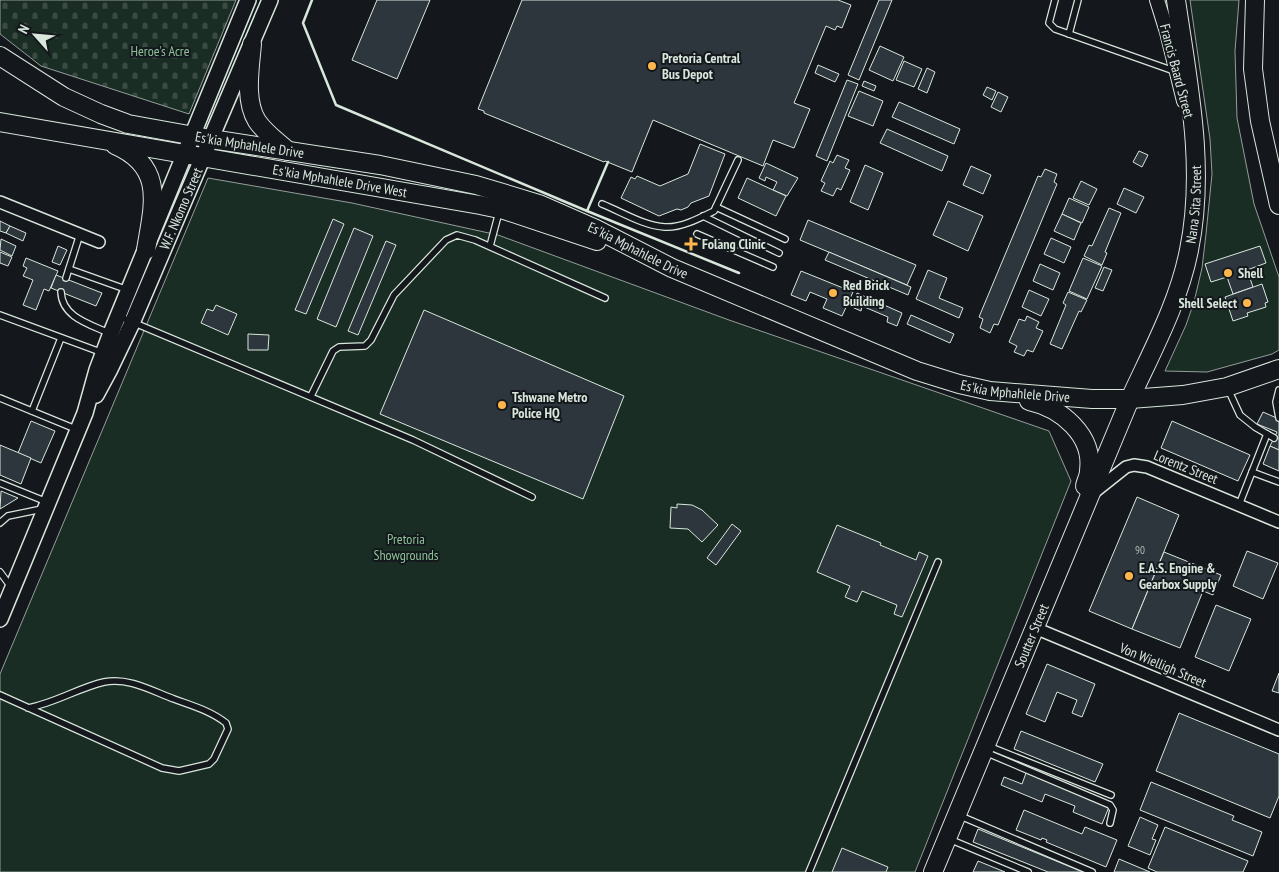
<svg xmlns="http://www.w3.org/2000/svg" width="1279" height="872" viewBox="0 0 1279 872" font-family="'PT Sans Narrow',sans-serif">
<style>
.cemetery{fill:url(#cemetery-stones);stroke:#939e99}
.green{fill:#1a2d24;stroke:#939e99}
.building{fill:#2c363c;stroke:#d8e6dc}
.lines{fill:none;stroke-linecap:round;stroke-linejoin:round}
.service-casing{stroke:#d8e6dc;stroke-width:8}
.minor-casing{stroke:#d8e6dc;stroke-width:14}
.tertiary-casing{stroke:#d8e6dc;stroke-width:16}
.secondary-casing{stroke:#d8e6dc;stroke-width:18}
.primary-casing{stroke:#d8e6dc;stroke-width:20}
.service{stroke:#14181c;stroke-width:5.5}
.minor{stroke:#14181c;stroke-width:11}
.tertiary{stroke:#14181c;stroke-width:14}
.secondary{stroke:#14181c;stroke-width:15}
.primary{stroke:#14181c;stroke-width:18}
.wall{stroke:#d8e6dc;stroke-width:2.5}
.poi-dot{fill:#ffb74d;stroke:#14181c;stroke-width:2}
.labels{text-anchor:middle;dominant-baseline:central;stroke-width:4;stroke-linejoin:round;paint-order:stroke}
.number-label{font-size:11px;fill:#adbab4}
.park-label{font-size:14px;fill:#8ac095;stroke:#14181c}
.poi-label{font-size:14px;font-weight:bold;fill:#d8e6dc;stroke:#14181c;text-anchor:start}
.street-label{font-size:14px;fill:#d8e6dc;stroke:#14181c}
</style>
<defs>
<pattern id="cemetery-stones" width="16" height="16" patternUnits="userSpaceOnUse" patternTransform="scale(1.25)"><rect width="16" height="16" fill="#1a2d24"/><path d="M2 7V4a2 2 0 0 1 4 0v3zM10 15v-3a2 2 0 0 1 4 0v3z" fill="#3b4b43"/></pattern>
</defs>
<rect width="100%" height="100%" fill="#14181c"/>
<polygon class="cemetery" points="0,0 236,0 189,114 41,66 0,34"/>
<g class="green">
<polygon points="1190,0 1239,0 1235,51 1237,118 1254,204 1279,277 1279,350 1272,354 1207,372 1165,371 1186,325 1194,302 1202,268 1206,234 1212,174 1210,139"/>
<polygon points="208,178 352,203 498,235 729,320 1049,431 1071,481 915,872 0,872 0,674"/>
</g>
<g class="building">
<polygon points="377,0 430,0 397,79 352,60"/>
<polygon points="522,0 838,0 851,5 842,28 837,26 835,30 826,26 794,103 810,109 794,148 773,140 763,166 653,120 632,172 605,161 604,162 484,113 484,111 478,109"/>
<polygon points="879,0 892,0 859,80 848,75"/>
<polygon points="880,46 904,57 893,81 869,70"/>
<polygon points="904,61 922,69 914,87 896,80"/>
<polygon points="818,65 839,74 835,82 815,73"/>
<polygon points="927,68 935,72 927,93 918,89"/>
<polygon points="847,80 858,84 827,161 816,156"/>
<polygon points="864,81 876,86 874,91 862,86"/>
<polygon points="987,87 996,91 992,100 983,95"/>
<polygon points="859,91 883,101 873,126 848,116"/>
<polygon points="998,92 1008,97 1001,112 991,107"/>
<polygon points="899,102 960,129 954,144 892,117"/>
<polygon points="887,129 948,156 942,171 880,143"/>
<polygon points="700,144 725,154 709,196 691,203 688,207 681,210 677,209 659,216 621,198 631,177 635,179 637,176 660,186 688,174"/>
<polygon points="1139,151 1148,155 1142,167 1133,162"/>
<polygon points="837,155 849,160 845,168 850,170 841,190 837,188 833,196 821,191 825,183 821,181 830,161 833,163"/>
<polygon points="766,163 798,178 787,196 773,190 777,182 766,177 765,181 759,178"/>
<polygon points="865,165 883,173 868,210 850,202"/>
<polygon points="971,166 991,175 983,194 963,185"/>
<polygon points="1045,169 1057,174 1054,182 1057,184 998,325 994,324 990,333 980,328 983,319 979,317 1038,176 1041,177"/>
<polygon points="747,178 786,196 776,216 738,198"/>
<polygon points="1081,181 1097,189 1089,205 1073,198"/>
<polygon points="1124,188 1144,197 1136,213 1117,204"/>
<polygon points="1069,198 1089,207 1082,223 1062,214"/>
<polygon points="948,201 983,216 968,251 933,235"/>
<polygon points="1109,208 1121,213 1105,252 1107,253 1102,265 1084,256 1089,245 1092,246"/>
<polygon points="1062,214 1081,223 1074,240 1054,231"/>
<polygon points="333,219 344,224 306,314 295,310"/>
<polygon points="808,220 916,265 907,285 800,240"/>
<polygon points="0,221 10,226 6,233 0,231"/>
<polygon points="10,226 26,233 23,241 6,233"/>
<polygon points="354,228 373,236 336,327 317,319"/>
<polygon points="1051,238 1071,247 1064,263 1044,254"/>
<polygon points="1,239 16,246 12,256 0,250"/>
<polygon points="386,241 396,245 358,335 348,331"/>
<polygon points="58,246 67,250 60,265 52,262"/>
<polygon points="1260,246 1266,263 1247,270 1253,287 1233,294 1227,277 1211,282 1205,264"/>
<polygon points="0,252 12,257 8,266 0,263"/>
<polygon points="829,252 911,287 908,295 825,260"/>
<polygon points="26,258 58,271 49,291 44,289 36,310 23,305 33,280 23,276 27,268 23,266"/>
<polygon points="1083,258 1102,266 1087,299 1069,291"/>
<polygon points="1040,264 1060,273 1053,290 1033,281"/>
<polygon points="1104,267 1112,270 1103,291 1095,288"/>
<polygon points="928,270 947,278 939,298 963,308 959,318 916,299"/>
<polygon points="801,271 853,292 842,316 823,308 827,299 810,292 806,301 791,295"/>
<polygon points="56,275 102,293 96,306 51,288"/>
<polygon points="1262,284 1268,302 1265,303 1266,307 1247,313 1248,316 1233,321 1225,297"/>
<polygon points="1029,290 1049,299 1041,316 1022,307"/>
<polygon points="1068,292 1087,300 1081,312 1079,311 1062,349 1050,344 1066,305 1063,303"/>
<polygon points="857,293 902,313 897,326 887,322 888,317 862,306 861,311 852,307"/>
<polygon points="216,305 237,314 228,335 201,323 207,309 213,311"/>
<polygon points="424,310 624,396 583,499 380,414"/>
<polygon points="911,315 954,334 950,343 907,324"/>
<polygon points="1027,316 1039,322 1036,328 1043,331 1033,352 1027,350 1024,356 1014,352 1017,346 1009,342 1019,319 1025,321"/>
<polygon points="248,334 269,335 268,350 248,350"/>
<polygon points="1263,412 1279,419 1279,450 1270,446 1277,432 1257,424"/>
<polygon points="31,421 55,431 41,463 18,453"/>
<polygon points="1172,421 1250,455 1238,481 1161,448"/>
<polygon points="0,445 31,458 21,484 0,475"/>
<polygon points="1270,446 1279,450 1279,471 1263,464"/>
<polygon points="1,491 18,498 0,509"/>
<polygon points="1137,497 1179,515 1132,629 1089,611"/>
<polygon points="677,504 692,505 702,510 718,525 702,542 688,529 670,528 671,507 677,508"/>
<polygon points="732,524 741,531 716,565 707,558"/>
<polygon points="837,525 881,543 880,545 916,560 919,552 928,556 902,617 894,614 897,605 862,591 857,602 845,597 850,586 817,572"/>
<polygon points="1247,551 1278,563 1263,599 1233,586"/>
<polygon points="1164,552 1221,575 1213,595 1203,591 1180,648 1132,629"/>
<polygon points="1216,605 1251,619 1229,671 1195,657"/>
<polygon points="1047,664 1095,684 1082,717 1072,713 1077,700 1057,692 1045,722 1026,714"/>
<polygon points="1279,673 1279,693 1272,691"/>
<polygon points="1179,713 1279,754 1279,796 1270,818 1156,771"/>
<polygon points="1021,731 1103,764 1095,782 1014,749"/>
<polygon points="1026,773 1109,807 1102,824 1073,812 1075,806 1045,794 1042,802 1001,785 1004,777 1022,784"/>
<polygon points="1151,782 1234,816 1232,820 1262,832 1253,856 1140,810"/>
<polygon points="1024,810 1082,834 1085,827 1117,840 1106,867 1046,842 1047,840 1042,838 1041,840 1016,830"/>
<polygon points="1140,817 1158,825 1152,839 1156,840 1150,855 1128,846"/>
<polygon points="1165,827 1248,861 1243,872 1157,872 1148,868"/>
<polygon points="978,829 1083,872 1048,872 973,842"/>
<polygon points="842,848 888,867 886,872 832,872"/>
<polygon points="1119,859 1150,872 1114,872"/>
<polygon points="978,861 1005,872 973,872"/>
</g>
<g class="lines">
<g class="service-casing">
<g id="service">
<polyline points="1055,0 1049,23 1055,29 1174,71"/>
<polyline points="1069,34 1078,0"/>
<path d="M602,204C622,212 644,226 665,227C681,228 700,218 714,211L738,160"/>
<polyline points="716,207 785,239"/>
<polyline points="703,216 779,253"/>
<polyline points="697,234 773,267"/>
<polyline points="490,246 499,212"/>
<polyline points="69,269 128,290"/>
<polyline points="66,278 80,234"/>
<path d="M61,292C62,317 89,324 109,333"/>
<polyline points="0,315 103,353"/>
<polyline points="118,316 413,440 532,497"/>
<polyline points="1228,389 1240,415 1255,427 1274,438"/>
<polyline points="311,396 333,351 339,347 365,346 371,340 394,295 446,240 457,235 475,240 605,298"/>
<polyline points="0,398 78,430"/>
<polyline points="32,411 61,338"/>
<polyline points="1279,418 1276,402 1279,390"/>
<polyline points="1252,472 1279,482"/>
<polyline points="0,483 47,502"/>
<polyline points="1239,505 1267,434"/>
<polyline points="0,523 8,516 42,509"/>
<polyline points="0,572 11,587"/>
<path d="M0,695L162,768L179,771L209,764L214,759L228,729L226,723C211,711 193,706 174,699C152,691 129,677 104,682C78,688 55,703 28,708"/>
<polyline points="988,746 1111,795"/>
<polyline points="985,752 1110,805 1113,810 1110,823"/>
<polyline points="958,815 1092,872"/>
<polyline points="949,839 1028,872"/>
<polyline points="809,872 938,562"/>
</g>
</g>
<g class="minor-casing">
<g id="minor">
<polyline points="0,202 99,242"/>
<polyline points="1092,494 1126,467 1134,465 1147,467 1279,522"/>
<polyline points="1035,628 1279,730"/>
</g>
</g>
<g class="tertiary-casing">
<polyline id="tertiary" points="1157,0 1167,32 1184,101"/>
</g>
<g class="secondary-casing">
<g id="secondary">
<path id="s1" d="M96,395L109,371L132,323L270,0"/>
<polyline points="0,619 85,413 97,370 111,333 248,0"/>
</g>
</g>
<g class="primary-casing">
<g id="primary">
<polyline points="1255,0 1253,69 1260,121 1279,205"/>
<path d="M252,44C250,68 244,100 257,121C265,133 278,142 288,151"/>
<path id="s2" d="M0,56L64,97L101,114L128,124L211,139L380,165L476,185L539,204L596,229L672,268L917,371L959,384L990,391L1092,399H1130L1183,395L1227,387L1279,369"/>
<path id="s3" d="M0,122L480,205L504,210L597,241"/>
<path d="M115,145C166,167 153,206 146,250"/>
<path d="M1029,401C1061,408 1094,435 1089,471C1089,476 1086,481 1085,486"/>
<path id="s4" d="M933,872L1130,399C1152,351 1179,302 1189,250C1206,167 1188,83 1176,0"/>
</g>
</g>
<use href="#service" class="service"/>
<use href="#minor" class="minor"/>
<use href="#tertiary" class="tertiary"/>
<use href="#secondary" class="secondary"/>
<use href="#primary" class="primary"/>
<g class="wall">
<polyline points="312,0 303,23 336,105 587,211 608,162"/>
<polyline points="587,211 739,273"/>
</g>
</g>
<g class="poi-dot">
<circle cx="652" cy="66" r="5"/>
<path d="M688.5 236.5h5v5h5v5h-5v5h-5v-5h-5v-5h5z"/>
<circle cx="1228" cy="273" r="5"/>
<circle cx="833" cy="293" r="5"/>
<circle cx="1247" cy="303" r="5"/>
<circle cx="502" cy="405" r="5"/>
<circle cx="1129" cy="576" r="5"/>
</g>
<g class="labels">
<g class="number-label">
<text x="1140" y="550">90</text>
</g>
<g class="park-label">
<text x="160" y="51">Heroe's Acre</text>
<text x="406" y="539">Pretoria<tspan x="406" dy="16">Showgrounds</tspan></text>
</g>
<g class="poi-label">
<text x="662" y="58">Pretoria Central<tspan x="662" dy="16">Bus Depot</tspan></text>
<text x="702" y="244">Folang Clinic</text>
<text x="1238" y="273">Shell</text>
<text x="843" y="285">Red Brick<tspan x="843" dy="16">Building</tspan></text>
<text x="1237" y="303" text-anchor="end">Shell Select</text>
<text x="512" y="397">Tshwane Metro<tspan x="512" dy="16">Police HQ</tspan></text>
<text x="1139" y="568">E.A.S. Engine &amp;<tspan x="1139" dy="16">Gearbox Supply</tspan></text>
</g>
<g class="street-label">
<text transform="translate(1177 71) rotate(75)">Francis Baard Street</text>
<text stroke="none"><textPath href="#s2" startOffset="269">Es'kia Mphahlele Drive</textPath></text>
<text stroke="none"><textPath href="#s3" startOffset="345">Es'kia Mphahlele Drive West</textPath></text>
<text stroke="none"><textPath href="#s4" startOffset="719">Nana Sita Street</textPath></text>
<text stroke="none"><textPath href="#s1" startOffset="205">W.F. Nkomo Street</textPath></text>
<text stroke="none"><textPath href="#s2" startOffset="674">Es'kia Mphahlele Drive</textPath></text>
<text stroke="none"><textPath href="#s2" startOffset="1079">Es'kia Mphahlele Drive</textPath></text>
<text transform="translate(1186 467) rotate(22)">Lorentz Street</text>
<text stroke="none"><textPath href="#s4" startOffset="256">Soutter Street</textPath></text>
<text transform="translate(1163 665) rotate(23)">Von Wielligh Street</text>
</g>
</g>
<g transform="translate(35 35) rotate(297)" stroke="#14181c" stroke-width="4" paint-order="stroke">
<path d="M0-4L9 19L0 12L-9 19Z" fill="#d8e6dc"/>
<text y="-8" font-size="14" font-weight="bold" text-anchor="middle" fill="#d8e6dc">N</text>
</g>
</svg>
